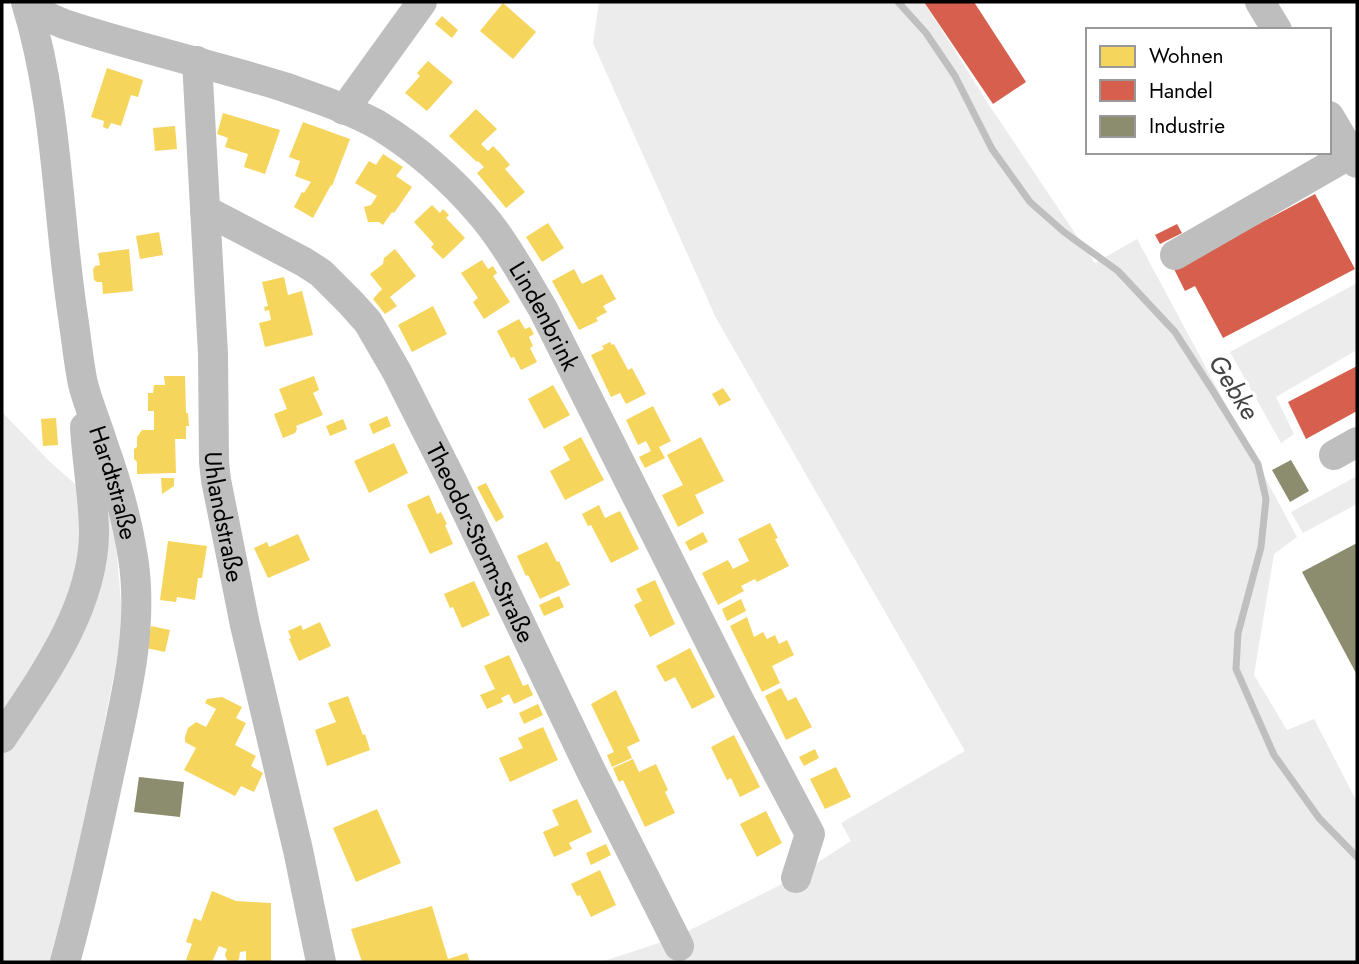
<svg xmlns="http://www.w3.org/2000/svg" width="1359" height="964" viewBox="0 0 1359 964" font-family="Jost,sans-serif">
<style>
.green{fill:#ececec}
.homes{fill:#f6d55c}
.shops{fill:#d6604d}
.industry{fill:#8c8c6e}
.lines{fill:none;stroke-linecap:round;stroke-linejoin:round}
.stream{stroke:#bfbfbf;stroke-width:7}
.minor{stroke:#bebebe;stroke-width:30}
.labels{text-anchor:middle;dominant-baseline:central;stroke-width:7;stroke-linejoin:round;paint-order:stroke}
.street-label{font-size:24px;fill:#000;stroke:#fff}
.water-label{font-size:26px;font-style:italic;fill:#444;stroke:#fff}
</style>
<rect width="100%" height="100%" fill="#fff"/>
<g class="green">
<polygon points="599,2 924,2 989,105 1095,263 1137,239 1297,537 1274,554 1254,675 1287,730 1314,719 1357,802 1357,962 601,962 674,938 792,879 851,841 841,823 965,751 716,318 593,43"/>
<polygon points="1357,283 1357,350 1276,397 1294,434 1281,443 1230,352"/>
<polygon points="2,412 50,462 114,518 123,628 71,894 54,962 2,962"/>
<polygon points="1357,476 1357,504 1303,533 1291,512"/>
</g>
<g class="homes">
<polygon points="503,3 536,32 513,59 480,31"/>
<polygon points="442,16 458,30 452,38 435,24"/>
<polygon points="428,61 453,82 427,111 405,93 420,76 417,73"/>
<polygon points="107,68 143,80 138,97 131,95 121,126 111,123 108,129 103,127 104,121 91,117"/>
<polygon points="476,109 497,129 481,144 488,151 493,146 500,153 510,165 505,169 525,192 506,208 477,173 484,167 478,161 477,162 449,136"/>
<polygon points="223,113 280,130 265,174 244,167 248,154 225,147 228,138 217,134"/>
<polygon points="303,122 350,139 332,186 331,185 313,218 294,207 302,192 304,193 311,182 295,176 300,161 289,157"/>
<polygon points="175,126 177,149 155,151 153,128"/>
<polygon points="383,154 403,167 396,176 412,187 394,213 392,212 383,225 379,222 368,222 364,207 371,205 377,196 355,183 369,161 376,165"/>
<polygon points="432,205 440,213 443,209 449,215 446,218 465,238 443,259 431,247 434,244 414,222"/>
<polygon points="548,223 564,248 542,262 526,237"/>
<polygon points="159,232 163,255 140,259 136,236"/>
<polygon points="129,249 133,291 103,294 102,282 97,282 94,280 93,270 95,266 100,265 98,253"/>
<polygon points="395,249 416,276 390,297 397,306 385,314 373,299 382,289 370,274 383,264 384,258"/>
<polygon points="482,260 488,269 493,266 497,273 493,276 510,302 484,319 473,302 478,298 461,273"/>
<polygon points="574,269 582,284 602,274 616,299 603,306 607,312 596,318 598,321 579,330 552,281"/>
<polygon points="284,277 288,295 302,291 313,335 265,347 259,323 271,320 269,310 265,311 264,307 268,306 262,282"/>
<polygon points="433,306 447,334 412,352 398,325"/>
<polygon points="519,319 525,329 530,327 534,334 529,337 533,346 530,348 537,362 521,370 514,357 511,358 497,331"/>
<polygon points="610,342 612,345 614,344 628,370 632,368 646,394 626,404 620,393 611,397 591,355 604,349 602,346"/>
<polygon points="164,376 185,376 186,413 188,413 189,426 186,426 186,439 175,439 176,473 137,474 137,462 134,459 134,449 137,447 137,437 142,430 154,430 154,411 148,411 148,393 153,393 154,385 165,385"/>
<polygon points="314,376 319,390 313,393 323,415 296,426 297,429 295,433 283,438 274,414 287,409 279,389"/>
<polygon points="553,385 570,415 544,429 528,399"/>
<polygon points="723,388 731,400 719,406 712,394"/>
<polygon points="653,406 671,441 659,447 665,458 645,468 639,457 651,451 646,441 638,445 626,420"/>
<polygon points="387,416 391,426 373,434 369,424"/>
<polygon points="56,418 58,445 43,446 41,419"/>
<polygon points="343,419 347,429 330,436 326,426"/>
<polygon points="581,437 604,480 565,500 550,471 570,460 563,447"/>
<polygon points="701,437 724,481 695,495 704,513 678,527 662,495 683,485 667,455"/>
<polygon points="394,443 408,473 369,493 354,461"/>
<polygon points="161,478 174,478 174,486 162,494"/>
<polygon points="486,483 504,517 496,522 477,487"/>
<polygon points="429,495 437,514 441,512 447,524 445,525 453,544 430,554 407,505"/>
<polygon points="599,505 605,518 620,511 639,549 611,563 591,525 588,526 582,514"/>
<polygon points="770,523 778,538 775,539 789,566 757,582 755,579 741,586 744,591 718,605 702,573 728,560 733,569 749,561 738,539"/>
<polygon points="703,532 708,542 690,551 685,542"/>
<polygon points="298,534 310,560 268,578 254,548 267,542 269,547"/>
<polygon points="168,541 207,546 202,578 198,578 195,600 177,597 176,602 160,600"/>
<polygon points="547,542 557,562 559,561 570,585 540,599 528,575 526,576 517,556"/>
<polygon points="655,580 675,624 650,637 634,605 642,601 636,589"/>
<polygon points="474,581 490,615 462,628 453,607 450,608 444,594"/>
<polygon points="559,596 564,607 544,616 539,605"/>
<polygon points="741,599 746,611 727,621 722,609"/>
<polygon points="747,617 754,637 763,632 767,639 775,635 779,644 787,640 794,655 772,666 780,683 762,692 730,626"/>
<polygon points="320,622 331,646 299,661 289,639 291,638 288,631 301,625 303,630"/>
<polygon points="151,626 170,630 165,652 146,648"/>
<polygon points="690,648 715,697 692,709 675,677 665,682 656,666"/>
<polygon points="509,655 523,686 528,684 533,695 514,704 509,694 501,698 503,702 487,709 480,695 495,689 484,666"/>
<polygon points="781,688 788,701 796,697 812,727 786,740 765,696"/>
<polygon points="616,690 640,741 627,747 632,758 612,767 607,755 614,752 591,704"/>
<polygon points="348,696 363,735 365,734 370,750 327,766 315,730 336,722 328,703"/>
<polygon points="222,697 242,707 236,718 246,723 235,745 256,756 251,766 263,773 254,792 241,786 235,796 184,770 196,748 185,742 185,737 188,728 196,722 206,727 216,709 205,703 207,699"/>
<polygon points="538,704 543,715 524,724 519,713"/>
<polygon points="543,727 558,760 510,782 499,758 523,748 518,738"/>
<polygon points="734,735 760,787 740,797 731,778 727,780 711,747"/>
<polygon points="815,749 819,758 804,766 799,757"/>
<polygon points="633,759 639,772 656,764 668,790 665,792 675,813 645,827 623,780 619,782 613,768"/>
<polygon points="836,767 851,797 825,809 810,779"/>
<polygon points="577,799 592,832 569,843 572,849 554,857 543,832 559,825 552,810"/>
<polygon points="377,809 401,863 356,882 333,828"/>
<polygon points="766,811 782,843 757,857 740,824"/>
<polygon points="606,844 611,855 591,865 586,853"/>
<polygon points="600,870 616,905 591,917 580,895 577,896 571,884"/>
<polygon points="212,891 236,901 271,903 271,962 246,962 246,951 240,952 239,959 236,962 231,962 227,960 225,955 227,949 219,946 212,962 193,962 186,960 192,944 186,942 194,918 201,921"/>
<polygon points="432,906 448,959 467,953 470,962 362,962 351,929"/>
</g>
<g class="shops">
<polygon points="924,2 974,2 1026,82 993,104"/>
<polygon points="1315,194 1355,269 1223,338 1195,286 1185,291 1174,269"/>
<polygon points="1177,224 1182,233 1160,244 1155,235"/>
<polygon points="1357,366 1357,411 1306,439 1288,402"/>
</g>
<g class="industry">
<polygon points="1291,460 1309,491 1290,502 1272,470"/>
<polygon points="1357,543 1357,675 1302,572"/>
<polygon points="139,777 184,782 180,817 134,812"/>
</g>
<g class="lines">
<polyline class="stream" points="898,2 926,33 955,76 992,149 1030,202 1064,232 1118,271 1175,332 1213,391 1258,464 1266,499 1261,547 1238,633 1236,669 1274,755 1319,818 1357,857"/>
<g class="minor">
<path id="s1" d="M26,2C57,102 57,207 72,310C76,335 78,360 83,384C88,404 97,424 103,444C116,480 127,519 133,557C144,627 126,697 111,766C97,832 83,897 65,962"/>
<polyline points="1260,2 1277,30"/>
<path id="s2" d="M27,3L48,17L64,24C136,48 211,64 284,87C315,98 349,109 378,125C416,148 453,181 482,215C505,242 525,279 543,309L739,700L810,834L796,878"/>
<path id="s3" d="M197,61L213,354L214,462L216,480L245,625L298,850L321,962"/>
<polyline points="344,110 422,2"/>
<polyline points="1329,116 1357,163"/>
<path id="s4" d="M205,210L304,262L321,273L351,303L368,322L397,372L453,483L591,771L679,946"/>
<polyline points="1175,255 1352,153"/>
<polyline points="1334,455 1357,442"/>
<path d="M2,738C42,678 93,609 94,534C94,499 87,463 85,427"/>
</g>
</g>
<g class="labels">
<g class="street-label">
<text stroke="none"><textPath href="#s2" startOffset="630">Lindenbrink</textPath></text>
<text stroke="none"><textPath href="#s1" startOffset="490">Hardtstraße</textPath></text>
<text stroke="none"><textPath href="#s3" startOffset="457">Uhlandstraße</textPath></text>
<text stroke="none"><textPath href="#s4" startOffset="448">Theodor-Storm-Straße</textPath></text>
</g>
<g class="water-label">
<text transform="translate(1234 387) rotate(58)">Gebke</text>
</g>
</g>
<rect width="1359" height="964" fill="none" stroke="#000000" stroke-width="7"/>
<rect x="1086" y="28" width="245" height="126" fill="#ffffff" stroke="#999999" stroke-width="2"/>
<rect x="1100" y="46" width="35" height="21" fill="#f6d55c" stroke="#999999" stroke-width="2"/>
<text x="1149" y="63" font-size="21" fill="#000000">Wohnen</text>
<rect x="1100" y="80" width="35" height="21" fill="#d6604d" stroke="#999999" stroke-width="2"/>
<text x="1149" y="98" font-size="21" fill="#000000">Handel</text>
<rect x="1100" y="116" width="35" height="21" fill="#8c8c6e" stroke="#999999" stroke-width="2"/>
<text x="1149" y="133" font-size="21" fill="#000000">Industrie</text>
</svg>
